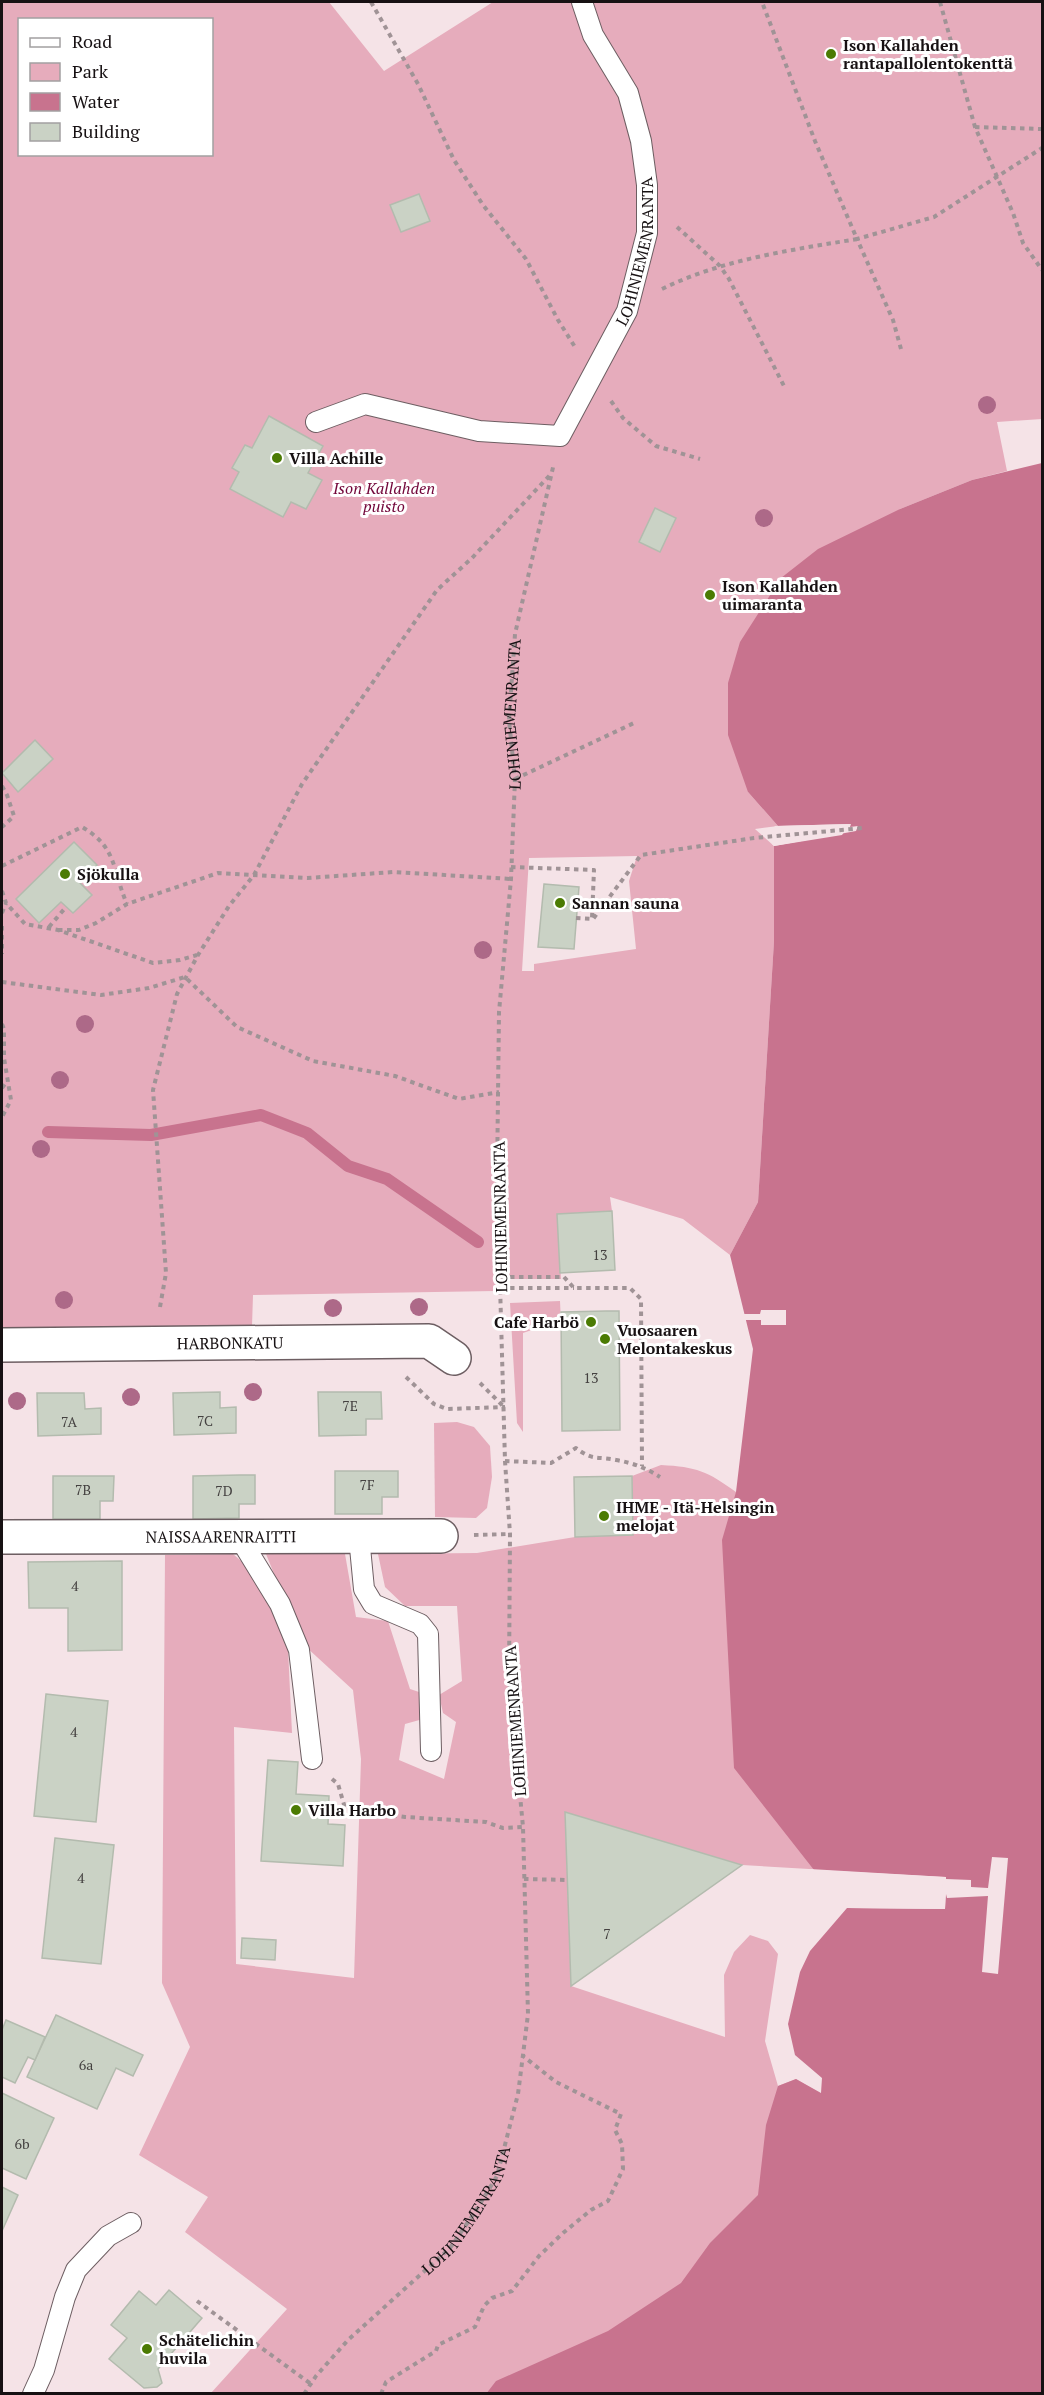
<svg xmlns="http://www.w3.org/2000/svg" width="1044" height="2395" viewBox="0 0 1044 2395" font-family="'PT Serif',serif">
<style>
.green{fill:#e6acbc;fill-rule:evenodd}
.water{fill:#c8738e}
.pier{fill:#f5e3e7}
.lines{fill:none;stroke-linecap:round;stroke-linejoin:round}
.stream{stroke:#c8738e;stroke-width:12}
.building{fill:#cad2c5;stroke:#b3bbae;stroke-width:1.5}
.lane-casing{stroke:#6d5e62;stroke-width:22}
.street-casing{stroke:#6d5e62;stroke-width:36}
.path{stroke:#a09396;stroke-width:4;stroke-dasharray:4.5 4.5;stroke-linecap:butt}
.lane{stroke:#fff;stroke-width:20}
.street{stroke:#fff;stroke-width:33}
.tree{fill:#ad6988}
.poi-dot{fill:#4b7b03;stroke:#fff;stroke-width:2}
.labels{text-anchor:middle;dominant-baseline:central;stroke-width:6;stroke-linejoin:round;paint-order:stroke}
.number-label{font-size:14px;fill:#444140}
.poi-label{font-size:16px;font-weight:bold;fill:#171113;stroke:#fff;text-anchor:start}
.street-label{font-size:16px;fill:#171113;stroke:#fff}
.park-label{font-size:16px;font-style:italic;fill:#72063a;stroke:#fff}
</style>
<rect width="100%" height="100%" fill="#f5e3e7"/>
<g class="green">
<path d="M2,2H329L384,71L493,2H1042V419L997,422L1007,471L972,480L900,509L748,792L778,826L755,829L774,846V941L758,1202L730,1255L683,1219L610,1197L612,1211L557,1214L561,1279H508L495,1291L253,1295L252,1326L2,1329ZM20,20H212V154H20ZM637,856L629,881L636,949L534,964V971H522L529,858Z"/>
<polygon points="560,1301 561,1323 552,1323 523,1333 523,1432 517,1423 510,1303"/>
<polygon points="457,1422 474,1427 490,1446 492,1477 487,1508 476,1518 435,1517 434,1423"/>
<path d="M661,1465C697,1467 707,1471 736,1492L946,1877L742,1865L565,1813L571,1986L725,2037L724,1975L734,1952L750,1935L768,1941L778,1954L765,2041L778,2086L796,2079L821,2094L837,2393H211L287,2309L185,2232L208,2197L139,2155L190,2047L162,1983L165,1555L233,1554L247,1566L267,1594L288,1649L292,1733L234,1727L236,1964L354,1978L361,1759L353,1690L305,1646L297,1619L279,1586L266,1554H345L356,1617L388,1621L410,1689L422,1693L423,1719L405,1724L399,1760L444,1779L456,1722L443,1713L439,1695L462,1681L457,1606H405L385,1587L378,1554L477,1553L575,1537L633,1535L632,1476Z"/>
</g>
<polygon class="water" points="1042,463 1042,2393 486,2394 496,2381 608,2331 681,2283 710,2243 758,2195 766,2125 778,2086 796,2079 821,2093 822,2078 795,2055 788,2024 800,1972 810,1951 847,1908 945,1909 946,1877 814,1870 734,1768 722,1540 736,1492 753,1349 730,1255 758,1202 774,941 774,846 842,835 850,824 778,826 748,792 728,735 728,683 740,642 781,578 818,549 900,509 972,480"/>
<g class="pier">
<polygon points="851,824 850,827 858,826 856,831 774,846 772,844 841,832 845,827 778,829 774,826"/>
<polygon points="761,1310 786,1310 786,1325 761,1325 761,1320 744,1320 742,1314 760,1314"/>
<polygon points="992,1857 1008,1858 998,1974 982,1972 988,1896 947,1898 946,1894 945,1909 847,1908 844,1907 847,1905 942,1906 943,1879 814,1873 810,1869 946,1877 946,1879 971,1880 971,1887 988,1888"/>
</g>
<g class="lines">
<polyline class="stream" points="48,1132 151,1135 261,1115 307,1133 348,1166 387,1179 478,1242"/>
</g>
<g class="building">
<polygon points="419,194 430,221 401,232 390,205"/>
<polygon points="269,416 323,446 308,473 322,480 306,509 291,502 283,517 230,489 239,472 232,468 245,445 252,448"/>
<polygon points="655,508 676,518 660,552 639,542"/>
<polygon points="35,740 53,759 18,792 2,773"/>
<polygon points="74,842 97,865 80,883 92,895 73,913 61,902 39,923 16,899"/>
<polygon points="544,884 579,887 574,949 538,947"/>
<polygon points="612,1211 615,1270 560,1273 557,1214"/>
<polygon points="606,1311 619,1311 620,1430 562,1431 561,1312"/>
<polygon points="220,1392 220,1408 236,1407 236,1433 174,1435 173,1393"/>
<polygon points="318,1392 381,1392 382,1419 366,1419 366,1435 319,1436"/>
<polygon points="37,1393 84,1393 85,1409 101,1408 101,1434 38,1436"/>
<polygon points="335,1471 398,1471 398,1497 382,1497 382,1514 335,1514"/>
<polygon points="240,1475 255,1475 255,1504 239,1504 239,1518 193,1519 193,1476"/>
<polygon points="53,1476 114,1476 113,1501 100,1501 100,1519 53,1519"/>
<polygon points="632,1476 633,1535 575,1537 574,1477"/>
<polygon points="122,1561 122,1650 68,1651 68,1608 29,1608 28,1562"/>
<polygon points="46,1694 108,1701 96,1822 34,1816"/>
<polygon points="268,1760 298,1762 296,1794 329,1796 328,1824 345,1825 343,1866 261,1861"/>
<polygon points="565,1812 742,1865 571,1986"/>
<polygon points="55,1838 114,1845 101,1964 42,1958"/>
<polygon points="242,1938 276,1940 275,1960 241,1958"/>
<polygon points="56,2015 143,2055 133,2076 116,2068 97,2109 27,2077"/>
<polygon points="6,2020 45,2037 35,2060 28,2057 15,2083 2,2077 2,2030"/>
<polygon points="2,2093 54,2118 26,2179 2,2168"/>
<polygon points="2,2187 18,2195 2,2231"/>
<polygon points="169,2290 202,2318 158,2369 162,2383 157,2387 144,2388 109,2359 127,2338 111,2325 139,2291 156,2305"/>
</g>
<g class="lines">
<g class="lane-casing">
<g id="lane">
<path id="s2" d="M316,422L365,404L479,431L560,436L627,311L647,233V185L641,141L628,93L593,35L582,2"/>
<polyline points="239,1537 280,1604 299,1650 312,1759"/>
<polyline points="359,1537 364,1589 373,1604 420,1624 428,1634 431,1751"/>
<polyline points="33,2394 44,2370 65,2297 76,2270 108,2236 131,2223"/>
</g>
</g>
<g class="street-casing">
<g id="street">
<path id="s3" d="M2,1345L429,1341L454,1358"/>
<path id="s4" d="M2,1537L441,1536"/>
</g>
</g>
<g class="path">
<polyline points="371,2 418,84 454,160 483,205 526,259 558,320 575,347"/>
<polyline points="940,2 975,127 1013,213 1023,243 1042,270"/>
<polyline points="975,127 1042,129"/>
<polyline points="677,227 720,266 729,279 785,388"/>
<path d="M662,289C723,259 792,250 857,239L815,141L762,2"/>
<polyline points="901,349 893,320 857,239 934,217 1042,148"/>
<polyline points="611,401 623,418 656,446 700,459"/>
<polyline points="515,779 634,723"/>
<polyline points="2,786 7,795 14,816 2,827"/>
<path d="M2,866L82,827C118,848 112,870 127,904"/>
<polyline points="511,867 594,870 592,918"/>
<polyline points="2,891 6,903 25,924 58,930 153,963 180,960 197,955"/>
<polyline points="2,913 6,903"/>
<polyline points="576,918 593,919 641,855 754,838 863,828"/>
<polyline points="2,926 2,954"/>
<polyline points="49,927 66,907"/>
<polyline points="58,930 79,930 96,923 127,904 218,873 307,878 394,872 511,879"/>
<polyline points="2,982 101,995 149,988 185,977 237,1027 313,1061 395,1076 459,1099 499,1092"/>
<polyline points="2,1024 4,1029 4,1058 11,1100 2,1117"/>
<polyline points="2,1088 8,1080"/>
<polyline points="501,1277 564,1277 574,1288 630,1288 641,1299 642,1466"/>
<polyline points="501,1288 574,1288"/>
<polyline points="160,1307 166,1273 153,1090 177,994 198,955 229,906 254,875 302,784 437,590 472,558 551,474"/>
<polyline points="406,1377 434,1404 447,1409 505,1407"/>
<polyline points="480,1383 504,1407"/>
<path d="M505,1461L551,1463L576,1448C593,1461 596,1456 616,1460C633,1463 646,1468 660,1477"/>
<polyline points="474,1535 510,1534"/>
<polyline points="332,1779 338,1784 345,1808 405,1817 486,1822 503,1828 523,1827"/>
<polyline points="524,1879 568,1880"/>
<polyline points="197,2301 311,2384"/>
<path id="s1" d="M304,2394L316,2376L348,2340L450,2248L475,2212L497,2176L518,2094L523,2055L528,2014L523,1827L509,1678L510,1534L505,1461L497,1178L499,1012L511,879L515,779L509,720L515,634L554,463"/>
<polyline points="381,2394 386,2382 436,2351 438,2345 475,2327 484,2306 492,2298 512,2291 539,2256 563,2233 591,2210 608,2201 623,2169 622,2144 615,2130 621,2114 556,2082 523,2056"/>
</g>
<use href="#lane" class="lane"/>
<use href="#street" class="street"/>
</g>
<g class="tree">
<circle cx="987" cy="405" r="9"/>
<circle cx="764" cy="518" r="9"/>
<circle cx="483" cy="950" r="9"/>
<circle cx="85" cy="1024" r="9"/>
<circle cx="60" cy="1080" r="9"/>
<circle cx="41" cy="1149" r="9"/>
<circle cx="64" cy="1300" r="9"/>
<circle cx="419" cy="1307" r="9"/>
<circle cx="333" cy="1308" r="9"/>
<circle cx="253" cy="1392" r="9"/>
<circle cx="131" cy="1397" r="9"/>
<circle cx="17" cy="1401" r="9"/>
</g>
<g class="poi-dot">
<circle cx="831" cy="54" r="6"/>
<circle cx="277" cy="458" r="6"/>
<circle cx="710" cy="595" r="6"/>
<circle cx="65" cy="874" r="6"/>
<circle cx="560" cy="903" r="6"/>
<circle cx="591" cy="1322" r="6"/>
<circle cx="605" cy="1339" r="6"/>
<circle cx="604" cy="1516" r="6"/>
<circle cx="296" cy="1810" r="6"/>
<circle cx="147" cy="2349" r="6"/>
</g>
<g class="labels">
<g class="number-label">
<text x="600" y="1254">13</text>
<text x="591" y="1377">13</text>
<text x="350" y="1405">7E</text>
<text x="205" y="1420">7C</text>
<text x="69" y="1421">7A</text>
<text x="367" y="1484">7F</text>
<text x="83" y="1489">7B</text>
<text x="224" y="1490">7D</text>
<text x="75" y="1585">4</text>
<text x="74" y="1731">4</text>
<text x="81" y="1877">4</text>
<text x="607" y="1933">7</text>
<text x="86" y="2064">6a</text>
<text x="22" y="2143">6b</text>
</g>
<g class="poi-label">
<text x="843" y="45">Ison Kallahden<tspan x="843" dy="18">rantapallolentokenttä</tspan></text>
<text x="289" y="458">Villa Achille</text>
<text x="722" y="586">Ison Kallahden<tspan x="722" dy="18">uimaranta</tspan></text>
<text x="77" y="874">Sjökulla</text>
<text x="572" y="903">Sannan sauna</text>
<text x="579" y="1322" text-anchor="end">Cafe Harbö</text>
<text x="617" y="1330">Vuosaaren<tspan x="617" dy="18">Melontakeskus</tspan></text>
<text x="616" y="1507">IHME - Itä-Helsingin<tspan x="616" dy="18">melojat</tspan></text>
<text x="308" y="1810">Villa Harbo</text>
<text x="159" y="2340">Schätelichin<tspan x="159" dy="18">huvila</tspan></text>
</g>
<g class="street-label">
<text stroke="none"><textPath href="#s2" startOffset="453">LOHINIEMENRANTA</textPath></text>
<text stroke="none"><textPath href="#s1" startOffset="1760">LOHINIEMENRANTA</textPath></text>
<text transform="translate(500 1217) rotate(-91)">LOHINIEMENRANTA</text>
<text stroke="none"><textPath href="#s3" startOffset="228">HARBONKATU</textPath></text>
<text stroke="none"><textPath href="#s4" startOffset="219">NAISSAARENRAITTI</textPath></text>
<text transform="translate(515 1721) rotate(-94)">LOHINIEMENRANTA</text>
<text stroke="none"><textPath href="#s1" startOffset="248">LOHINIEMENRANTA</textPath></text>
</g>
<g class="park-label">
<text x="384" y="488">Ison Kallahden<tspan x="384" dy="18">puisto</tspan></text>
</g>
</g>
<rect width="1044" height="2395" fill="none" stroke="#171113" stroke-width="6"/>
<rect x="18" y="18" width="195" height="138" fill="#ffffff" stroke="#a2a0a1" stroke-width="1.5"/>
<rect x="30" y="38" width="30" height="9" fill="#ffffff" stroke="#a2a0a1" stroke-width="1.5"/>
<text x="72" y="48" font-size="18" fill="#171113">Road</text>
<rect x="30" y="63" width="30" height="18" fill="#e6acbc" stroke="#a2a0a1" stroke-width="1.5"/>
<text x="72" y="78" font-size="18" fill="#171113">Park</text>
<rect x="30" y="93" width="30" height="18" fill="#c8738e" stroke="#a2a0a1" stroke-width="1.5"/>
<text x="72" y="108" font-size="18" fill="#171113">Water</text>
<rect x="30" y="123" width="30" height="18" fill="#cad2c5" stroke="#a2a0a1" stroke-width="1.5"/>
<text x="72" y="138" font-size="18" fill="#171113">Building</text>
</svg>
